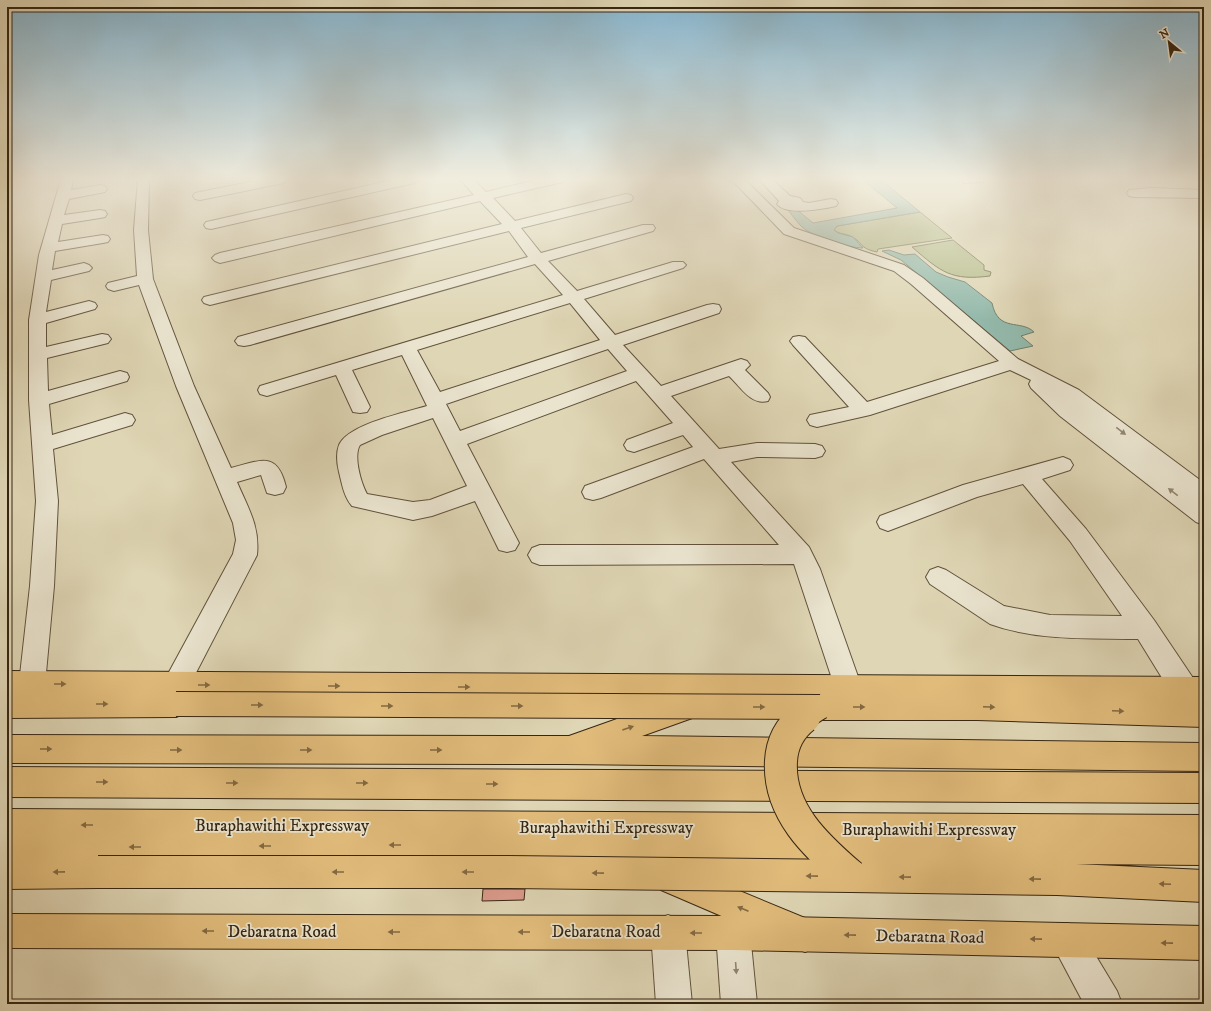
<svg xmlns="http://www.w3.org/2000/svg" width="1211" height="1011" viewBox="0 0 1211 1011" font-family="'IM FELL DW Pica',serif">
<style>
.green{fill:#b6bd8b;stroke:#76724e}
.water{fill:#93b9ab;stroke:#6e7e6e}
.building{fill:#dc9b8c;stroke:#372612}
.lines{fill:none;stroke-linecap:round;stroke-linejoin:round}
.minor-casing{stroke:#61523b;stroke-width:2}
.major-casing{stroke:#372612;stroke-width:2}
.highway-casing{stroke:#372612;stroke-width:2}
.minor{fill:#eae4cf;fill-rule:evenodd}
.major{fill:#e0bb7a;fill-rule:evenodd}
.highway{fill:#e0bb7a;fill-rule:evenodd}
.highway-bridge-far1-casing{stroke:#372612;stroke-width:26;stroke-linecap:butt}
.highway-bridge-casing{stroke:#372612;stroke-width:34;stroke-linecap:butt}
.highway-bridge-far1{stroke:#e0bb7a;stroke-width:24}
.highway-bridge{stroke:#e0bb7a;stroke-width:32}
.oneway{fill:#908570}
.oneway2{fill:#836941}
.labels{text-anchor:middle;dominant-baseline:central;stroke-width:3.5;stroke-linejoin:round;paint-order:stroke}
.near-street-label{font-size:17px;fill:#372612;stroke:#eae4cf}
</style>
<rect width="100%" height="100%" fill="#dfd6b5"/>
<filter id="stains"><feTurbulence type="fractalNoise" baseFrequency=".005" numOctaves="4"/><feColorMatrix values="0 0 0 0 .2 0 0 0 0 .09 0 0 0 0 .02 0 0 0 .5 -.17"/></filter>
<radialGradient id="worn" r=".72"><stop offset=".6" stop-color="#630" stop-opacity="0"/><stop offset="1" stop-color="#630" stop-opacity=".3"/></radialGradient>
<g class="green">
<path d="M920,212L952,238L878,249L877,252C858,248 864,243 852,237C846,233 840,235 834,230L837,226Z"/>
<path d="M953,240L984,265V270L991,272L990,276C951,281 941,272 912,247Z"/>
</g>
<g class="water">
<path d="M862,179H880L920,212L837,226L834,230L838,233L853,237L863,248C848,248 813,237 802,227C796,221 791,214 786,207L796,209L813,223L897,208Z"/>
<path d="M889,250L904,255L915,254L936,272L948,277L965,282L992,303C998,333 1021,319 1034,332L1021,336L1033,346L1010,351L901,260L882,251Z"/>
</g>
<polygon class="building" points="483,889 525,889 524,900 482,901"/>
<g class="lines">
<g class="minor-casing">
<g id="minor">
<polygon points="61,179 73,179 71,190 100,185 105,186 107,189 105,192 69,199 64,215 100,210 105,211 107,214 105,217 100,218 62,224 58,242 103,235 108,236 110,239 108,242 103,243 55,251 52,270 84,263 89,265 92,268 89,271 51,280 46,312 89,301 95,303 97,306 95,309 46,323 46,347 102,334 108,335 111,339 108,343 47,358 48,391 120,371 127,373 129,377 127,381 49,404 52,435 125,413 132,415 135,420 132,425 53,449 58,501 54,586 45,684 42,693 32,697 22,693 19,684 30,586 36,501 29,400 29,320 39,255"/>
<path d="M138,179H148L149,181L148,230L153,279L194,386L231,468C260,461 277,450 286,487L283,493L275,495L267,493L261,475L237,482C248,508 260,526 257,555L185,694L175,698L165,694L162,685L233,554L236,540L233,523L176,386L139,285L114,291L108,289L106,286L108,283L137,276L134,230Z"/>
<polygon points="265,179 290,179 284,183 200,200 195,199 193,196 195,193"/>
<polygon points="397,179 420,179 414,183 211,229 206,228 204,225 206,222 211,221"/>
<path d="M460,179H473L486,192L541,179H564L563,182L493,198L515,221L626,194L631,195L633,198L631,201L521,228L541,253L643,225H653L655,228L653,231L548,261L577,291L673,262H683L686,265L683,268L584,299L615,335L707,305L713,304L719,305L721,309L719,313L623,345L661,386L735,361L741,359L747,361L750,365L745,370L768,393L770,397L768,401C751,406 740,386 729,376L671,396L719,449L757,443L815,444L822,446L825,451L822,456L815,458L757,457L731,462L809,547L820,569L862,688L858,697L848,701L838,697L794,564L540,565L532,562L528,555L532,548L540,545H779L704,459L601,498L593,500L585,498L582,492L585,486L693,447L683,435L634,452L627,450L624,445L627,440L673,423L636,381L467,444L519,543L515,550L507,552L499,550L475,501L432,516L413,520L352,506C344,497 342,484 339,472C337,464 336,453 339,445C348,424 407,412 427,406L402,355L352,370L370,407L367,412L360,413L353,412L336,375L267,396L260,394L258,390L260,386L563,295L535,264L250,345L244,346L238,345L235,341L238,337L528,257L509,231L210,305L204,303L202,300L204,297L502,224L480,201L220,263L215,261L212,258L215,255L220,253L474,195ZM570,303L600,340L440,392L417,350ZM608,349L627,371L460,431L446,404ZM433,418L467,486L430,500L413,502L367,494C361,483 353,456 360,445L382,435Z"/>
<polygon points="731,179 744,179 794,228 904,265 923,278 1018,359 1079,390 1204,483 1204,503 1202,503 1204,504 1204,525 1196,522 1060,416 1031,388 1029,384 1031,380 1010,370 870,415 817,427 810,425 807,420 810,415 849,407 793,345 790,341 793,337 799,336 805,337 867,402 999,361 911,284 894,271 784,234"/>
<path d="M759,179H772L790,196L800,198L803,202L809,203L831,199L836,200L838,203L836,206C823,209 786,216 777,204L779,201Z"/>
<polygon points="963,179 984,179 983,182 964,183"/>
<polygon points="1151,188 1204,190 1204,198 1134,197 1129,196 1127,193 1129,190"/>
<path d="M1063,457L1070,460L1073,465L1070,470L1042,479L1086,529L1154,620L1195,681L1199,690L1195,699L1185,703L1175,699L1138,639C1089,638 1037,641 990,624L930,584L926,577L930,570L938,567L946,570L1004,606L1050,615L1122,616L1070,541L1023,484L977,497L888,531L880,528L877,522L880,516L963,485Z"/>
<polygon points="668,915 680,920 685,932 692,1004 656,1004 651,932 656,920"/>
<polygon points="733,916 745,921 750,933 757,1004 721,1004 716,933 721,921"/>
<polygon points="1067,923 1079,928 1117,991 1122,1004 1084,1004 1050,940 1055,928"/>
</g>
</g>
<g class="major-casing">
<g id="major">
<polygon points="7,671 1204,677 1204,703 7,697"/>
<polygon points="7,914 733,916 1204,926 1204,960 733,950 7,948"/>
</g>
</g>
<g class="highway-casing">
<g id="highway">
<polygon points="741,675 751,679 755,688 751,697 642,736 1204,743 1204,771 565,764 7,763 7,735 569,736"/>
<polygon points="176,691 186,695 190,704 186,713 176,717 7,718 7,692"/>
<polygon points="820,694 977,694 1204,701 1204,727 977,720 820,720 810,716 806,707 810,698"/>
<polygon points="7,767 1204,773 1204,803 7,797"/>
<polygon points="7,809 1204,815 1204,865 1076,864 1204,870 1204,902 1057,895 851,892 840,887 835,876 840,865 846,862 588,860 110,863 114,872 109,883 98,888 7,889"/>
<polygon points="672,863 817,923 822,935 817,947 805,952 661,890 656,879 661,868"/>
</g>
</g>
<use href="#minor" class="minor"/>
<use href="#major" class="major"/>
<use href="#highway" class="highway"/>
<g class="highway-bridge-far1-casing">
<g id="highway-bridge-far1">
<polyline points="176,704 820,707"/>
<polyline points="803,718 820,707"/>
</g>
</g>
<g class="highway-bridge-casing">
<g id="highway-bridge">
<path d="M804,717C790,728 782,743 781,761C778,811 816,846 851,876"/>
<polyline points="98,872 509,872 851,876"/>
</g>
</g>
<use href="#highway-bridge-far1" class="highway-bridge-far1"/>
<use href="#highway-bridge" class="highway-bridge"/>
</g>
<defs><path id="oneway-solid" d="M-6-.8H1V-3.2L6.5 0L1 3.2V.8H-6Z"/></defs>
<g class="oneway">
<use href="#oneway-solid" transform="translate(1121 431) rotate(38)"/>
<use href="#oneway-solid" transform="translate(1173 492) rotate(-143)"/>
<use href="#oneway-solid" transform="translate(736 968) rotate(86)"/>
</g>
<g class="oneway2">
<use href="#oneway-solid" transform="translate(60 684)"/>
<use href="#oneway-solid" transform="translate(204 685)"/>
<use href="#oneway-solid" transform="translate(334 686)"/>
<use href="#oneway-solid" transform="translate(464 687)"/>
<use href="#oneway-solid" transform="translate(102 704)"/>
<use href="#oneway-solid" transform="translate(257 705)"/>
<use href="#oneway-solid" transform="translate(387 706)"/>
<use href="#oneway-solid" transform="translate(517 706)"/>
<use href="#oneway-solid" transform="translate(759 707)"/>
<use href="#oneway-solid" transform="translate(859 707)"/>
<use href="#oneway-solid" transform="translate(989 707) rotate(2)"/>
<use href="#oneway-solid" transform="translate(1118 711) rotate(2)"/>
<use href="#oneway-solid" transform="translate(628 728) rotate(-19)"/>
<use href="#oneway-solid" transform="translate(46 749)"/>
<use href="#oneway-solid" transform="translate(176 750)"/>
<use href="#oneway-solid" transform="translate(306 750)"/>
<use href="#oneway-solid" transform="translate(436 750)"/>
<use href="#oneway-solid" transform="translate(102 782)"/>
<use href="#oneway-solid" transform="translate(232 783)"/>
<use href="#oneway-solid" transform="translate(362 783)"/>
<use href="#oneway-solid" transform="translate(492 784)"/>
<use href="#oneway-solid" transform="translate(87 825) rotate(-180)"/>
<use href="#oneway-solid" transform="translate(395 845) rotate(180)"/>
<use href="#oneway-solid" transform="translate(265 846) rotate(180)"/>
<use href="#oneway-solid" transform="translate(135 847) rotate(180)"/>
<use href="#oneway-solid" transform="translate(59 872) rotate(179)"/>
<use href="#oneway-solid" transform="translate(338 872) rotate(-180)"/>
<use href="#oneway-solid" transform="translate(468 872) rotate(180)"/>
<use href="#oneway-solid" transform="translate(598 873) rotate(-179)"/>
<use href="#oneway-solid" transform="translate(812 876) rotate(-179)"/>
<use href="#oneway-solid" transform="translate(905 877) rotate(-179)"/>
<use href="#oneway-solid" transform="translate(1035 879) rotate(-179)"/>
<use href="#oneway-solid" transform="translate(1165 884) rotate(-177)"/>
<use href="#oneway-solid" transform="translate(743 909) rotate(-157)"/>
<use href="#oneway-solid" transform="translate(208 931) rotate(-180)"/>
<use href="#oneway-solid" transform="translate(394 932) rotate(-180)"/>
<use href="#oneway-solid" transform="translate(524 932) rotate(-180)"/>
<use href="#oneway-solid" transform="translate(696 933) rotate(-180)"/>
<use href="#oneway-solid" transform="translate(850 935) rotate(-179)"/>
<use href="#oneway-solid" transform="translate(1036 939) rotate(-179)"/>
<use href="#oneway-solid" transform="translate(1167 943) rotate(-179)"/>
</g>
<linearGradient id="sky" x2="0" y2="1"><stop stop-color="#86b6d0"/><stop offset="0.56" stop-color="#f1edde"/><stop offset="1" stop-color="#f1edde" stop-opacity="0"/></linearGradient>
<rect width="1211" height="320" fill="url(#sky)"/>
<g class="labels">
<g class="near-street-label">
<text x="282" y="826">Buraphawithi Expressway</text>
<text x="606" y="828">Buraphawithi Expressway</text>
<text x="929" y="830">Buraphawithi Expressway</text>
<text x="282" y="932">Debaratna Road</text>
<text x="606" y="932">Debaratna Road</text>
<text transform="translate(930 937) rotate(1)">Debaratna Road</text>
</g>
</g>
<rect width="1211" height="1011" fill="none" stroke="#dfd6b5" stroke-width="24"/>
<rect x="8" y="8" width="1195" height="995" fill="none" stroke="#372612" stroke-width="2"/>
<rect x="12" y="12" width="1187" height="987" fill="none" stroke="#372612"/>
<g transform="translate(1169 42) rotate(331)" stroke="#eae4cf" stroke-width="3" paint-order="stroke">
<path d="M0-3L7 15L0 10L-7 15Z" fill="#372612"/>
<text y="-6" font-size="11" font-weight="bold" text-anchor="middle" fill="#372612">N</text>
</g>
<rect width="100%" height="100%" filter="url(#stains)"/>
<rect width="100%" height="100%" fill="url(#worn)"/>
</svg>
